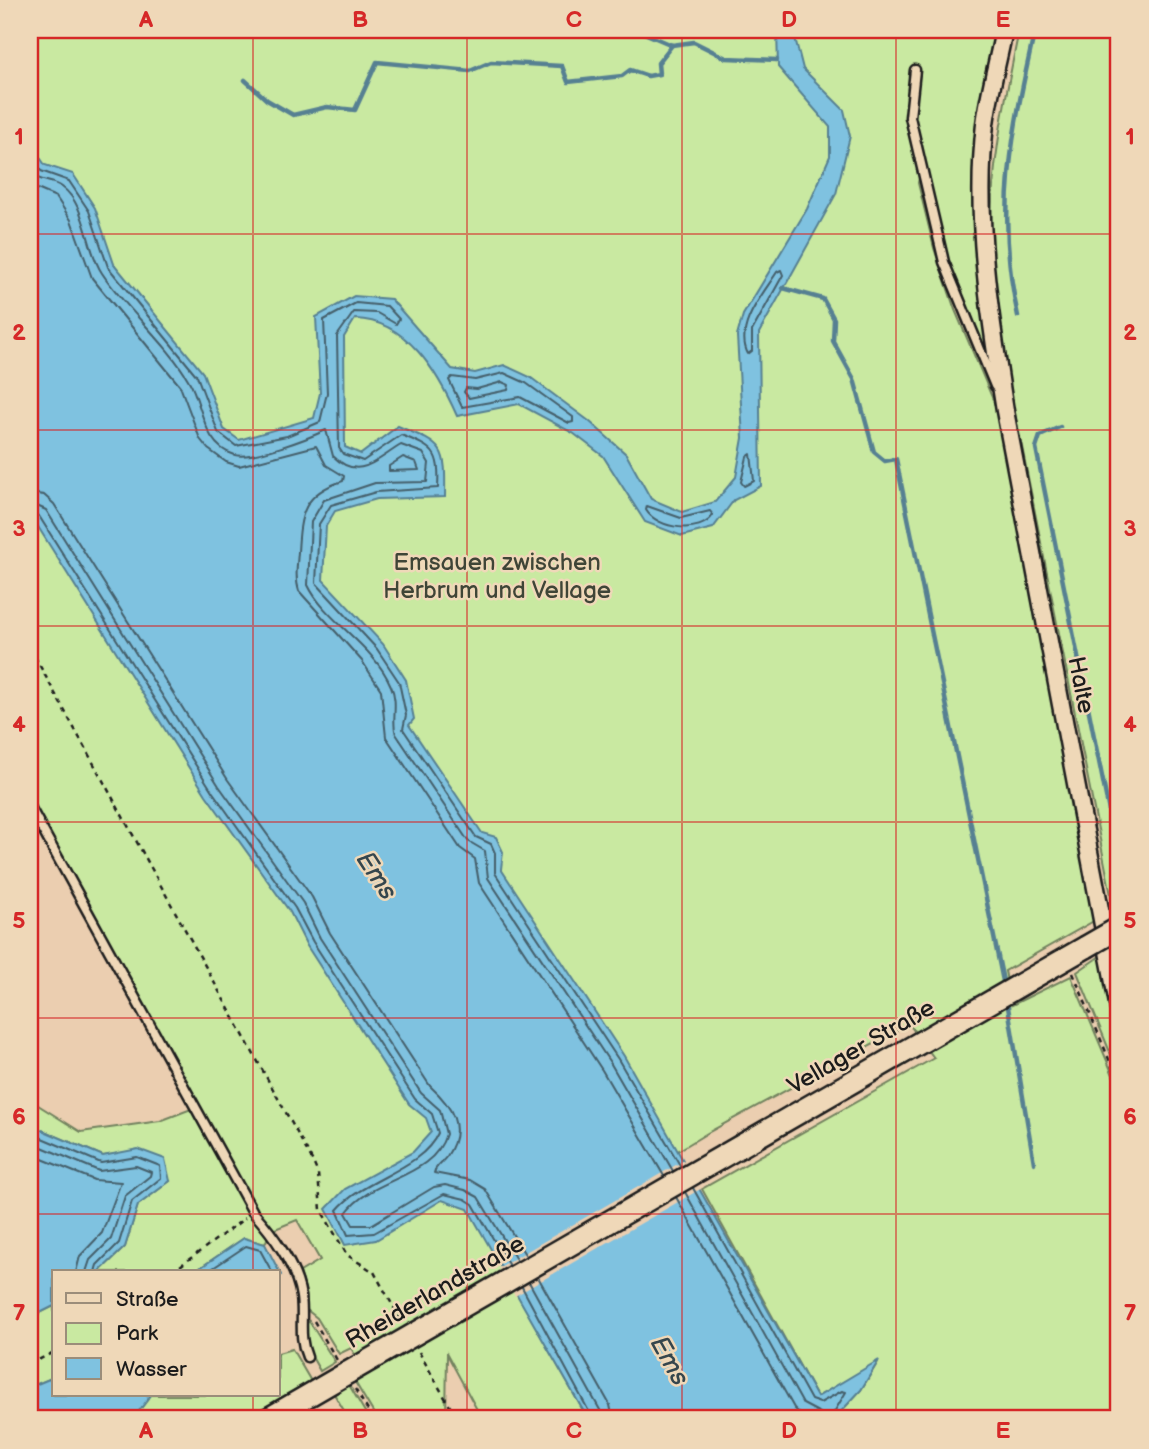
<svg xmlns="http://www.w3.org/2000/svg" width="1149" height="1449" viewBox="0 0 1149 1449" font-family="'Balsamiq Sans',sans-serif">
<style>
.green{fill:#c9e9a1;stroke:#72825e;stroke-width:2}
.water{fill:#7fc2e0;stroke:#578092;stroke-width:2}
.pier{fill:#ebceb0}
.lines{fill:none;stroke-linecap:round;stroke-linejoin:round}
.shore{stroke:#445e6a;stroke-width:2}
.stream{stroke:#578092;stroke-width:4.5}
.lane-casing{stroke:#1c1c1c;stroke-width:13}
.street-casing{stroke:#1c1c1c;stroke-width:21}
.secondary-casing{stroke:#1c1c1c;stroke-width:26}
.path{stroke:#1c1c1c;stroke-width:2.5;stroke-dasharray:5 5;stroke-linecap:butt}
.lane{stroke:#efd8b8;stroke-width:8}
.street{stroke:#efd8b8;stroke-width:16}
.secondary{stroke:#efd8b8;stroke-width:21}
.secondary-bridge-casing{stroke:#1c1c1c;stroke-width:26;stroke-linecap:butt}
.secondary-bridge{stroke:#efd8b8;stroke-width:21}
.grid{fill:none;stroke:#d62828;stroke-width:2;stroke-opacity:0.55}
.labels{text-anchor:middle;dominant-baseline:central;stroke-width:5;stroke-linejoin:round;paint-order:stroke}
.park-label{font-size:24px;fill:#3f4537;stroke:#efd8b8}
.street-label{font-size:24px;fill:#1c1c1c;stroke:#efd8b8}
.water-label{font-size:26px;font-style:italic;fill:#35464d;stroke:#efd8b8}
.neatline{fill:none;stroke:#d62828;stroke-width:2.5}
.grid-label{font-size:23px;text-anchor:middle;font-weight:bold;fill:#d62828}
</style>
<rect width="100%" height="100%" fill="#ebceb0"/>
<filter id="ink" filterUnits="userSpaceOnUse"><feTurbulence type="fractalNoise" baseFrequency=".0143" numOctaves="2"/><feDisplacementMap in="SourceGraphic" scale="14" xChannelSelector="R" yChannelSelector="G"/><feConvolveMatrix kernelMatrix="1 2 1 2 8 2 1 2 1" color-interpolation-filters="sRGB"/></filter>
<g filter="url(#ink)">
<g class="green">
<polygon points="30,30 1001,30 984,114 1000,397 941,246 921,168 918,183 934,248 955,310 1008,435 1099,918 1005,971 1012,1005 1071,976 1119,1089 1119,1419 834,1419 861,1390 878,1362 817,1397 702,1189 934,1058 909,1024 709,1132 498,1260 588,1419 482,1419 447,1354 446,1419 377,1419 355,1382 367,1375 351,1348 339,1354 317,1318 307,1310 307,1296 300,1272 320,1260 297,1220 270,1231 265,1244 244,1238 194,1272 99,1272 125,1247 138,1205 170,1181 138,1150 103,1156 30,1125 30,1100 81,1132 160,1121 194,1108 30,807"/>
<path d="M1019,30H1119V908L1114,910L1020,437C1005,370 991,301 991,231C991,163 1006,96 1019,30Z"/>
<polygon points="1106,952 1119,1029 1119,1074 1077,972"/>
<polygon points="54,1306 54,1377 30,1387 30,1318"/>
<polygon points="309,1321 335,1362 320,1371 304,1343 306,1324"/>
<polygon points="292,1349 312,1383 248,1419 133,1419 151,1395 278,1395 278,1353"/>
<polygon points="348,1383 369,1419 349,1419 333,1392"/>
</g>
<g class="water">
<path d="M777,30H793L803,69L844,110L850,136L836,194L759,333L761,486L734,500L713,528L682,536L645,522L603,456L573,433L519,404L457,416C438,373 407,320 355,319L344,337L345,447L361,454L398,426C445,446 446,446 445,497L377,499L335,511L326,526L323,580L383,644L406,680L414,719L409,725L482,833L496,837L503,852L501,869L624,1056L817,1397L879,1360L861,1390L834,1419H588L468,1209L442,1200L376,1240L345,1245L326,1209L345,1189L413,1152L431,1132L426,1118L409,1104L307,946L290,912L206,795L30,514V120L31,144L45,165L73,174L95,208L114,264L203,373L224,429L239,440L314,418L320,393L316,317L354,296L391,299L452,369L475,373L504,365L530,377L589,421L626,454L651,499L682,512L715,502L736,477L743,438L737,336L743,315L807,209L830,156V127L778,67Z"/>
<polygon points="30,1125 103,1156 138,1149 165,1159 170,1181 138,1205 125,1247 99,1272 54,1272 54,1306 30,1318"/>
<polygon points="244,1238 265,1244 281,1275 278,1277 278,1272 194,1272"/>
<polygon points="54,1377 54,1395 151,1395 133,1419 30,1419 30,1387"/>
</g>
<polygon class="pier" points="688,1158 704,1187 515,1296 498,1268"/>
<g class="lines">
<g class="shore">
<path d="M30,155L41,171L69,181L89,211L108,267L197,376L218,432L236,446L287,436L320,422L327,393L324,320L356,303L387,306L399,319L396,324L377,313L354,312L337,336L339,448L343,454L363,461L401,435C434,448 440,451 438,488L376,492L331,505L319,524L316,583L377,649L399,682L406,715L403,729L476,837L491,844L495,853V873L618,1059L681,1167"/>
<path d="M30,171C38,183 51,179 62,187C87,205 86,250 102,273C127,311 166,341 189,381C203,404 202,446 235,455C252,460 309,438 326,430L333,456C359,482 377,459 401,445L423,453L429,463L427,482L375,483L324,500L311,522L308,585C325,621 374,645 391,686C399,703 391,721 396,734L468,841L485,851L488,878L611,1064L673,1171"/>
<path d="M30,186L56,197L71,220L92,278L180,386L200,439L208,449L226,462L239,466L316,446L326,465L344,476L343,481C303,493 300,514 298,552C297,565 295,579 299,591L362,661L381,690L386,737L460,848L475,859L479,883L602,1070L664,1176"/>
<path d="M781,270L783,275L752,331V351L748,354C734,327 763,294 777,272Z"/>
<polygon points="504,373 526,383 573,417 573,422 569,423 520,397 462,407 449,380 452,377 475,380"/>
<polygon points="502,382 509,385 508,390 469,398 464,392 466,388 477,389"/>
<polygon points="751,454 754,481 744,486 741,482 747,457"/>
<polygon points="403,457 416,462 419,470 389,471 389,466"/>
<path d="M30,493L44,495L54,504L228,780L312,897L330,933L430,1086C452,1106 466,1128 447,1156C442,1163 435,1166 434,1173L470,1180L485,1189L526,1256"/>
<path d="M30,503L46,510L219,786L303,903L320,938L421,1093L440,1110L446,1134C433,1179 371,1177 346,1213L353,1225H371L434,1187L445,1185L465,1190L478,1197L517,1261"/>
<path d="M647,506L681,518L710,511L713,515C701,535 657,529 646,510Z"/>
<path d="M30,512L39,516L212,791L295,908L313,942L415,1099L432,1114L438,1133C421,1170 364,1178 337,1210L348,1235L374,1233L444,1194L465,1199L473,1204L509,1266"/>
<polyline points="30,1133 101,1163 137,1157 160,1166 161,1178 132,1201 119,1243 97,1265 95,1272"/>
<polyline points="30,1142 99,1171 136,1166 151,1172 150,1176 125,1196 111,1239 90,1260 86,1272"/>
<polyline points="30,1154 94,1180 121,1182 102,1233 80,1256 76,1272"/>
<polyline points="693,1188 811,1400 820,1403 842,1391 846,1392 830,1419"/>
<polyline points="685,1192 803,1404 820,1413 821,1419"/>
<polyline points="676,1197 794,1408 805,1419"/>
<polyline points="207,1272 246,1246 260,1250 272,1272"/>
<polyline points="538,1277 610,1405 613,1419"/>
<polyline points="529,1282 600,1410 602,1419"/>
<polyline points="522,1287 593,1419"/>
</g>
<g class="stream">
<polyline points="637,30 672,45 694,42 726,58 777,60"/>
<polyline points="245,80 267,100 293,115 327,107 355,110 377,62 470,71 491,62 562,66 568,82 622,76 630,70 648,76 659,74 658,63 672,45"/>
<polyline points="783,288 823,299 834,319 833,341 854,379 874,452 885,461 896,459 1004,986"/>
<path d="M1018,316C995,212 1012,132 1035,30"/>
<polyline points="1060,427 1040,436 1036,448 1119,861"/>
<polyline points="1007,1001 1034,1163"/>
</g>
<g class="lane-casing">
<g id="lane">
<polyline points="915,70 910,117 944,262 995,386"/>
<path d="M30,807L253,1212C273,1234 297,1267 301,1297C304,1319 298,1336 307,1357"/>
</g>
</g>
<g class="street-casing">
<path id="street" d="M1004,30C998,61 989,93 985,124C974,219 990,317 1005,411L1119,1009"/>
</g>
<g class="secondary-casing">
<g id="secondary">
<polyline points="505,1282 1086,947"/>
<polyline points="268,1419 349,1372"/>
</g>
</g>
<g class="path">
<polyline points="30,648 312,1160 318,1174 321,1210 347,1255 374,1272 402,1322"/>
<polyline points="1073,973 1119,1083"/>
<polyline points="172,1272 245,1218"/>
<polyline points="314,1321 337,1360"/>
<polyline points="419,1352 457,1419"/>
<polyline points="30,1364 54,1352"/>
<polyline points="355,1389 373,1419"/>
</g>
<use href="#lane" class="lane"/>
<use href="#street" class="street"/>
<use href="#secondary" class="secondary"/>
<g class="secondary-bridge-casing">
<g id="secondary-bridge">
<polyline points="1086,947 1119,928"/>
<polyline points="349,1372 505,1282"/>
</g>
</g>
<use href="#secondary-bridge" class="secondary-bridge"/>
</g>
</g>
<path class="grid" d="M253,30V1272M467,30V1419M682,30V1419M896,30V1419M30,234H1119M30,430H1119M30,626H1119M30,822H1119M30,1018H1119M30,1214H1119M253,1395V1419"/>
<g class="labels">
<g class="park-label">
<text x="497" y="562">Emsauen zwischen<tspan x="497" dy="28">Herbrum und Vellage</tspan></text>
</g>
<g class="street-label">
<text transform="translate(1081 685) rotate(79)">Halte</text>
<text transform="translate(861 1047) rotate(-30)">Vellager Straße</text>
<text transform="translate(435 1292) rotate(-30)">Rheiderlandstraße</text>
</g>
<g class="water-label">
<text transform="translate(376 876) rotate(57)">Ems</text>
<text transform="translate(669 1361) rotate(61)">Ems</text>
</g>
</g>
<rect width="1149" height="1449" fill="none" stroke="#efd8b8" stroke-width="77"/>
<rect x="52" y="1270" width="228" height="126" fill="#efd8b8" stroke="#9b8d7a" stroke-width="2"/>
<rect x="66" y="1293" width="35" height="10" fill="#efd8b8" stroke="#9b8d7a" stroke-width="2"/>
<text x="116" y="1306" font-size="21" fill="#1c1c1c">Straße</text>
<rect x="66" y="1323" width="35" height="21" fill="#c9e9a1" stroke="#9b8d7a" stroke-width="2"/>
<text x="116" y="1340" font-size="21" fill="#1c1c1c">Park</text>
<rect x="66" y="1358" width="35" height="21" fill="#7fc2e0" stroke="#9b8d7a" stroke-width="2"/>
<text x="116" y="1376" font-size="21" fill="#1c1c1c">Wasser</text>
<rect x="38" y="38" width="1072" height="1372" class="neatline"/>
<g class="grid-label">
<text x="146" y="27">A</text>
<text x="360" y="27">B</text>
<text x="574" y="27">C</text>
<text x="789" y="27">D</text>
<text x="1003" y="27">E</text>
<text x="19" y="144">1</text>
<text x="1130" y="144">1</text>
<text x="19" y="340">2</text>
<text x="1130" y="340">2</text>
<text x="19" y="536">3</text>
<text x="1130" y="536">3</text>
<text x="19" y="732">4</text>
<text x="1130" y="732">4</text>
<text x="19" y="928">5</text>
<text x="1130" y="928">5</text>
<text x="19" y="1124">6</text>
<text x="1130" y="1124">6</text>
<text x="19" y="1320">7</text>
<text x="1130" y="1320">7</text>
<text x="146" y="1438">A</text>
<text x="360" y="1438">B</text>
<text x="574" y="1438">C</text>
<text x="789" y="1438">D</text>
<text x="1003" y="1438">E</text>
</g>
</svg>
